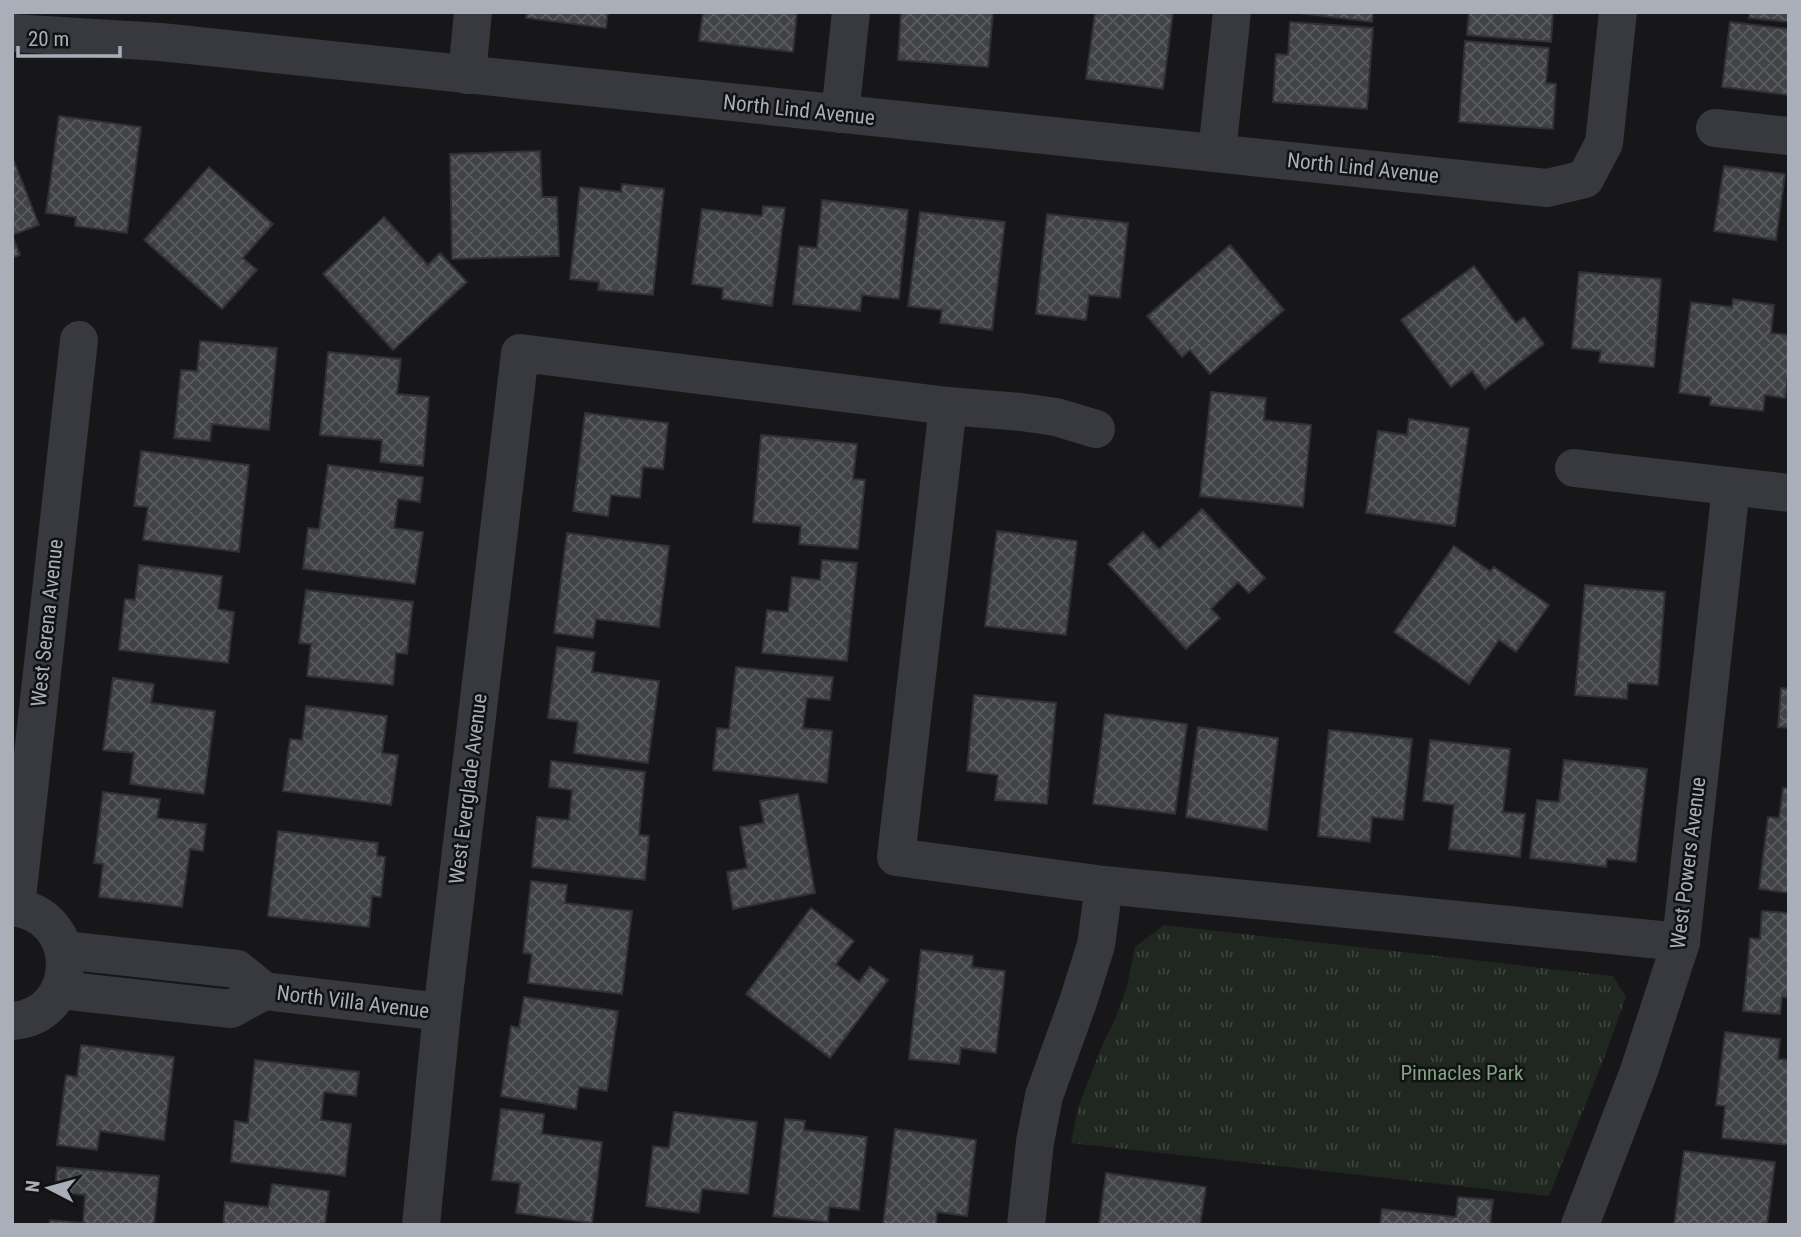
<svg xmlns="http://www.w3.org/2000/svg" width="1801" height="1237" viewBox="0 0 1801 1237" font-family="'Roboto Condensed',sans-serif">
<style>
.grass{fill:url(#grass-tufts)}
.building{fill:url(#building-cross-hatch);stroke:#313135;stroke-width:2}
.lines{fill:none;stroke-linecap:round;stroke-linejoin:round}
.minor{stroke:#38393e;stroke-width:38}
.labels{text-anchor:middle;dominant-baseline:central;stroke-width:5;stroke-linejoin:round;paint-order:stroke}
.street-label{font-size:21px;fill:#a9aeb8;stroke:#121214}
.park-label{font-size:21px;fill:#80a382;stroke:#121214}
</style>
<defs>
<pattern id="grass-tufts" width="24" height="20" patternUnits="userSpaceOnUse" patternTransform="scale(1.75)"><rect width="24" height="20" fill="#1f2720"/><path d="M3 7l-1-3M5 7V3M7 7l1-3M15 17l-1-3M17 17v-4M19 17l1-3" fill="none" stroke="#3d443e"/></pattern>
<pattern id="building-cross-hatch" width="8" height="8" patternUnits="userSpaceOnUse" patternTransform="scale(1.75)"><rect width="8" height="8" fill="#414246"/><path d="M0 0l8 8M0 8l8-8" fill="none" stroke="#5a5b5f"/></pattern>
</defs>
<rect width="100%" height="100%" fill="#171719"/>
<polygon class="grass" points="1164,925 1613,976 1626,997 1606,1053 1549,1196 1071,1143 1078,1108 1101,1048 1116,1017 1127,986 1135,947"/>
<g class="building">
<polygon points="527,12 608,12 606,28 526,18"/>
<polygon points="703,12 797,12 793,52 699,41"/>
<polygon points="901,12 993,12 988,67 898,60"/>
<polygon points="1095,12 1173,12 1163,89 1086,79"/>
<polygon points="1290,12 1373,12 1372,22"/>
<polygon points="1469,12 1553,12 1551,42 1467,35"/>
<polygon points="1750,12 1789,12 1789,22 1749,18"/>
<polygon points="1290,22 1373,28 1367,109 1273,102 1276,54 1288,55"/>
<polygon points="1730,22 1789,29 1788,95 1722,87"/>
<polygon points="1465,41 1549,48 1546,83 1556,84 1553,129 1459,122"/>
<polygon points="59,116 141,127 127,233 75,226 76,217 46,213"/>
<polygon points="540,151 542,197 557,197 559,256 452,259 450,154"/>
<polygon points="12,156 39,225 12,235 20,255 12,258"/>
<polygon points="1724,166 1785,174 1776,240 1714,231"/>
<polygon points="209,167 273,224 243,258 257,270 222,309 144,240"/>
<polygon points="622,184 664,189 653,295 598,290 599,282 570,279 580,187 621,192"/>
<polygon points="822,200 908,210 899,299 862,295 860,311 793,304 799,246 817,248"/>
<polygon points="763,206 785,208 772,306 722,299 723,288 692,284 702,209 762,216"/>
<polygon points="920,212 1005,222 992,330 940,323 942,310 908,306"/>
<polygon points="1047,214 1128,223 1120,298 1089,295 1086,320 1036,314"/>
<polygon points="384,217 428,265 440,253 467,282 393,350 323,274"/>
<polygon points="1230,245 1284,310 1210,374 1190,350 1182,357 1147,316"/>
<polygon points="1474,266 1516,323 1524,317 1544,344 1485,389 1472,371 1451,387 1401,320"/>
<polygon points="1579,272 1661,279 1654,367 1599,362 1601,351 1572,348"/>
<polygon points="1733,299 1774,305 1771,333 1789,335 1789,370 1785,398 1765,395 1763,411 1710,405 1711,397 1679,393 1691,302 1732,307"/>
<polygon points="200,341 277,348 269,430 212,424 210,441 174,438 181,370 197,371"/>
<polygon points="328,352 401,359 397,394 429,397 423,466 380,462 382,440 320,435"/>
<polygon points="1211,392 1266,398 1264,420 1311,425 1303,507 1200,496"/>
<polygon points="585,413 668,423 663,469 643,467 640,498 611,495 608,516 573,511"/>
<polygon points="1409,419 1469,428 1455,526 1366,513 1378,431 1407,435"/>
<polygon points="761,435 857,444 853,479 865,480 858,549 799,544 801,526 753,522"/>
<polygon points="141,451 249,465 239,552 143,540 148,507 134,506"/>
<polygon points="328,465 423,477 420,502 398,499 394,528 423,532 415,584 303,569 308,528 319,529"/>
<polygon points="1202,509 1265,578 1249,593 1238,582 1211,609 1220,618 1186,649 1108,564 1143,532 1159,549"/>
<polygon points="997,531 1077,541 1066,635 985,626"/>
<polygon points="567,533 669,546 659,627 596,619 593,638 554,633"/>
<polygon points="1454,546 1490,571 1494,567 1549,605 1516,652 1499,640 1469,684 1394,632"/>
<polygon points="822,560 857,563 847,661 762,653 767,610 788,612 792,577 820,580"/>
<polygon points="139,565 222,576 218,609 234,612 228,663 119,650 125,599 135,600"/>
<polygon points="1585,585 1665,592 1658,685 1628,683 1627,699 1575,695"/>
<polygon points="306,590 413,602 407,654 396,653 393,685 307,676 311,644 299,643"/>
<polygon points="557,647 595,652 592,672 659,681 648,763 574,753 578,722 548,718"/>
<polygon points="736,667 833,677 830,700 807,698 803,728 832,731 827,783 713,770 717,728 729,729"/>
<polygon points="113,678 154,684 151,703 215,711 204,794 130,784 134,753 103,750"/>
<polygon points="1781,688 1789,689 1789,728 1778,727"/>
<polygon points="974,695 1056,703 1047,804 995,800 998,775 967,771"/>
<polygon points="306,706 387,716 382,753 398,755 391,805 283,791 290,739 302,740"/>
<polygon points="1105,714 1187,724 1175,814 1093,804"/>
<polygon points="1198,727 1278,738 1267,830 1186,817"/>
<polygon points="1329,730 1412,739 1403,820 1372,817 1370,842 1318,836"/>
<polygon points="1430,740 1510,749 1503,812 1525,814 1520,857 1449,849 1454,805 1423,801"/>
<polygon points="1564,760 1647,769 1636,862 1607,859 1606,867 1530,858 1537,800 1559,802"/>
<polygon points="551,761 645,772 639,835 649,836 645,880 532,867 537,817 569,820 572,790 549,787"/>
<polygon points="1783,788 1789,788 1789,893 1759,889 1768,817 1779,818"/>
<polygon points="103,792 160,799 157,818 206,824 203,851 190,849 182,907 99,897 103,864 94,863"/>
<polygon points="798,794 815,893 733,909 727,872 747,868 740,827 764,823 760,801"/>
<polygon points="278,831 378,843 377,856 385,857 381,897 372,896 369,927 268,916"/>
<polygon points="531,881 567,885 565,903 632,911 622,994 528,983 532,954 523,953"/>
<polygon points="811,908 854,941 836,964 859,982 870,967 888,980 830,1058 746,994"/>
<polygon points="1762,911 1789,913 1789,998 1782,997 1780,1014 1743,1011 1750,938 1760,939"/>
<polygon points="921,950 973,956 972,967 1005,971 996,1053 961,1048 959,1064 909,1059"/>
<polygon points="524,997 618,1011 607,1091 579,1087 576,1109 501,1096 511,1026 519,1028"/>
<polygon points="1725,1032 1780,1039 1778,1059 1789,1060 1789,1145 1722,1138 1725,1106 1716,1105"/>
<polygon points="81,1045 174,1057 164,1140 100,1131 97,1150 57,1145 66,1075 77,1077"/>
<polygon points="255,1060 359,1072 356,1096 324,1092 321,1120 351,1124 345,1176 231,1162 235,1121 248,1123"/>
<polygon points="501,1109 544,1114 542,1134 602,1142 592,1223 516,1213 520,1183 492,1180"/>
<polygon points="674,1112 757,1122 748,1194 702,1189 699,1213 646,1206 653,1146 669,1148"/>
<polygon points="785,1119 805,1121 804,1130 867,1137 859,1210 829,1207 828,1222 773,1216"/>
<polygon points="895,1129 976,1140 967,1216 937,1212 936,1225 883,1225"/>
<polygon points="1684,1151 1775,1162 1767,1225 1674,1225"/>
<polygon points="57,1167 159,1176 154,1225 49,1225 50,1220 83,1223 85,1195 55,1192"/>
<polygon points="1106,1173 1206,1187 1200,1225 1099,1225"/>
<polygon points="272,1184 329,1191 325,1225 223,1225 225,1202 268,1207"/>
<polygon points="1458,1197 1493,1200 1490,1225 1380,1225 1382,1209 1456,1217"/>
</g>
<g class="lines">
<g class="minor">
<polyline points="12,33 161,42 1547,188 1585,179 1604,143 1618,12"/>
<polyline points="467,75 473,12"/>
<polyline points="840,114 851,12"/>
<polyline points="1715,128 1789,136"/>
<polyline points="1217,152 1232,12"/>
<polyline points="948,406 896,857 1104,885 1681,942"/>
<polyline points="1574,468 1789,493"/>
<path d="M12,907C83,914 82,1016 12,1021"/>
<polyline points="16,907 79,340"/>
<polyline points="64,950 237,969 264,991 442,1012"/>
<polyline points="60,990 231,1009 264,991"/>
<polyline points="421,1225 442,1012 520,353 948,406 1021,412 1056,417 1096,429"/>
<polyline points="1026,1225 1035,1142 1044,1096 1078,1002 1096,945 1104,885"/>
<polyline points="1580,1225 1639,1071 1681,942 1731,487"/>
</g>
</g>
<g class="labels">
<g class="street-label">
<text transform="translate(799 110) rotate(6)">North Lind Avenue</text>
<text transform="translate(1363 168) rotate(6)">North Lind Avenue</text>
<text transform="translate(47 623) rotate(-84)">West Serena Avenue</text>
<text transform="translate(468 789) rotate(-83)">West Everglade Avenue</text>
<text transform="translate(1688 863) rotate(-83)">West Powers Avenue</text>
<text transform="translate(353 1002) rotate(7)">North Villa Avenue</text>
</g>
<g class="park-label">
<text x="1462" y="1073">Pinnacles Park</text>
</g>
</g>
<rect width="1801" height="1237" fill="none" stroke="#a9aeb8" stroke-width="28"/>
<g transform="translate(49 1188) rotate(276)" stroke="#121214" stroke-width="5" paint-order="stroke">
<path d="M0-5L12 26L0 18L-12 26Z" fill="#a9aeb8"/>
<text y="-10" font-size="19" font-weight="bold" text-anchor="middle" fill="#a9aeb8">N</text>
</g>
<path d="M18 46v10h102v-10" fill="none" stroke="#a9aeb8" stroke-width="3.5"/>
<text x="28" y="46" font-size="21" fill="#a9aeb8" stroke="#121214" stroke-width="5" paint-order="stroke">20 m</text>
</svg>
